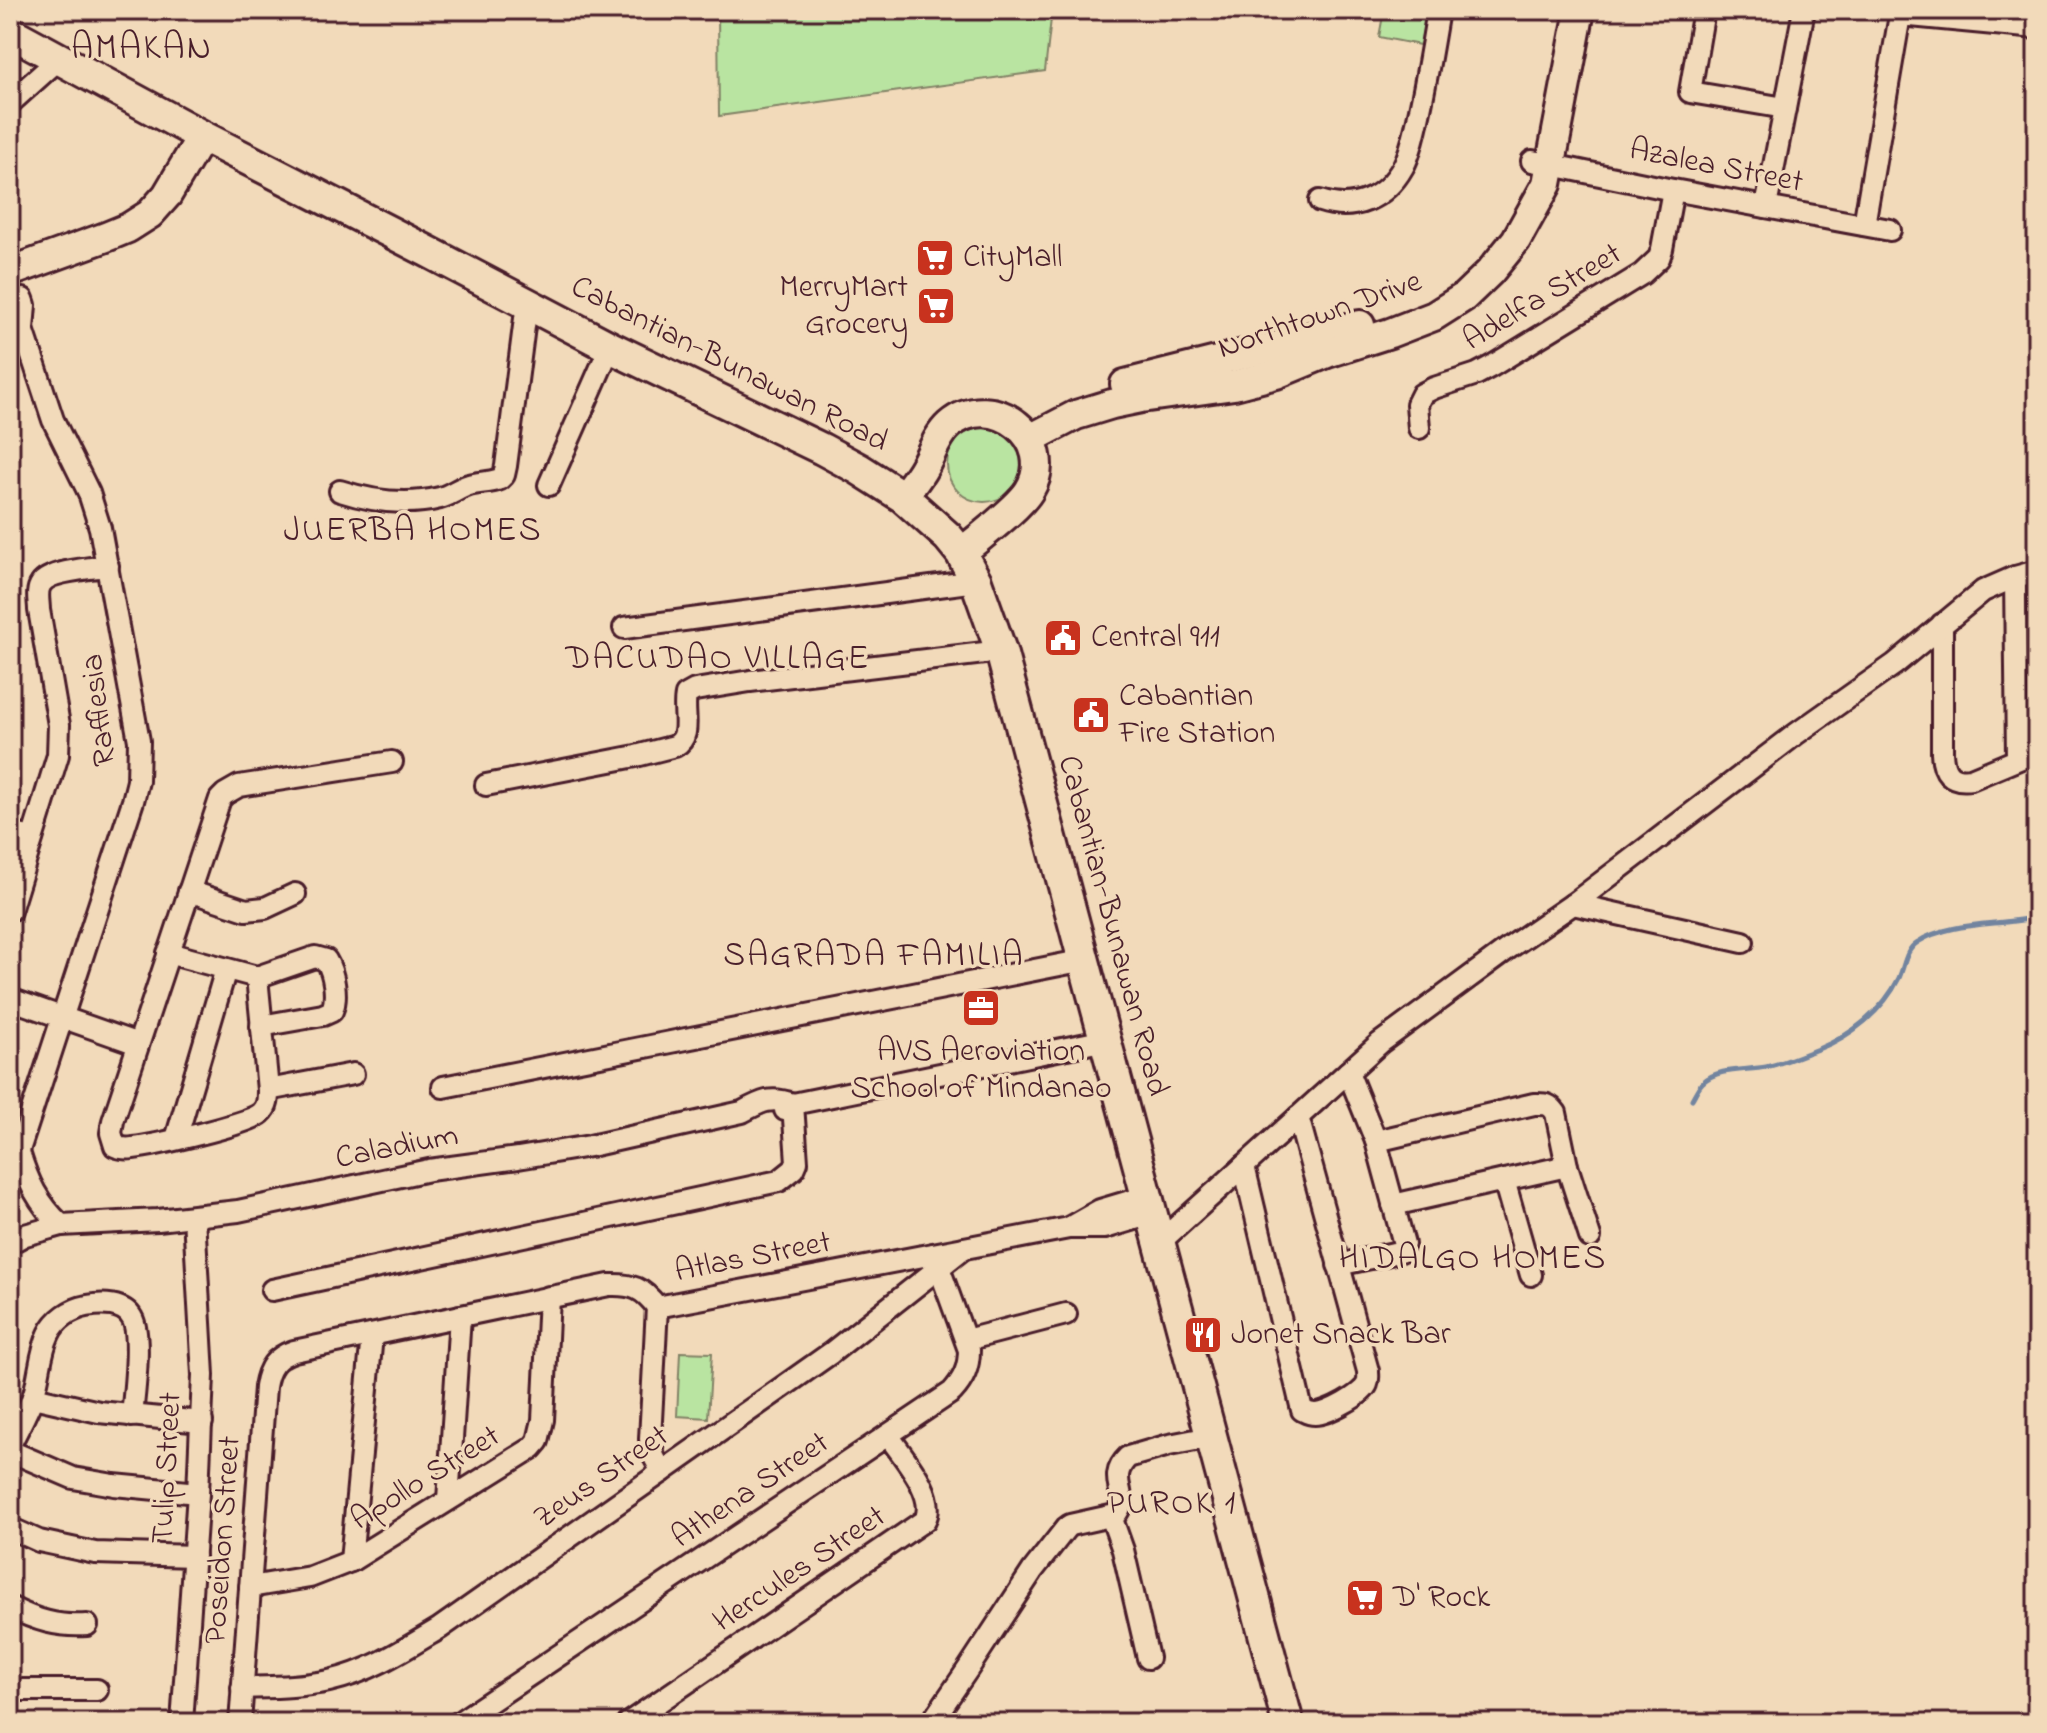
<svg xmlns="http://www.w3.org/2000/svg" width="2047" height="1733" viewBox="0 0 2047 1733" font-family="'Indie Flower',sans-serif">
<style>
.green{fill:#b9e4a1;stroke:#828266;stroke-width:2}
.lines{fill:none;stroke-linecap:round;stroke-linejoin:round}
.stream{stroke:#72849f;stroke-width:5}
.street-casing{stroke:#4a1f2b;stroke-width:26}
.secondary-casing{stroke:#4a1f2b;stroke-width:34}
.primary-casing{stroke:#4a1f2b;stroke-width:36}
.street{stroke:#f2daba;stroke-width:20}
.secondary{stroke:#f2daba;stroke-width:28}
.primary{stroke:#f2daba;stroke-width:30}
.labels{text-anchor:middle;dominant-baseline:central;stroke-width:7;stroke-linejoin:round;paint-order:stroke}
.street-label{font-size:32px;fill:#4a1f2b;stroke:#f2daba}
.poi-label{font-size:32px;fill:#4a1f2b;stroke:#f2daba;text-anchor:start}
.neighbourhood-label{font-size:34px;letter-spacing:2px;fill:#4a1f2b;stroke:#f2daba}
.quarter-label{font-size:36px;letter-spacing:2px;fill:#4a1f2b;stroke:#f2daba}
</style>
<rect width="100%" height="100%" fill="#f2daba"/>
<filter id="ink" filterUnits="userSpaceOnUse"><feTurbulence type="fractalNoise" baseFrequency=".0125" numOctaves="2"/><feDisplacementMap in="SourceGraphic" scale="16" xChannelSelector="R" yChannelSelector="G"/><feConvolveMatrix kernelMatrix="1 2 1 2 8 2 1 2 1" color-interpolation-filters="sRGB"/></filter>
<g filter="url(#ink)">
<g class="green">
<polygon points="718,10 1052,10 1045,71 719,116"/>
<polygon points="1384,10 1427,10 1420,45 1379,37"/>
<circle cx="984" cy="465" r="37"/>
<polygon points="680,1352 712,1353 708,1418 677,1416"/>
</g>
<g class="lines">
<path class="stream" d="M1692,1099C1695,1094 1698,1087 1702,1083C1718,1067 1746,1071 1766,1067C1784,1063 1801,1055 1818,1049C1851,1036 1883,1011 1899,978C1905,965 1905,950 1918,942C1950,921 2001,926 2037,917"/>
<g class="street-casing">
<g id="street">
<polyline points="1704,10 1690,92 1785,108"/>
<polyline points="10,103 60,58"/>
<polyline points="1532,161 1673,190 1890,230"/>
<path d="M1320,201C1354,212 1385,199 1403,167C1411,153 1414,135 1418,119C1426,83 1432,47 1438,10"/>
<polyline points="1766,207 1804,10"/>
<polyline points="1864,225 1900,15 2037,28"/>
<polyline points="23,299 25,305 23,329"/>
<polyline points="10,312 23,329 53,420 89,493 100,528 139,741 138,781 133,801 10,1178"/>
<polyline points="1419,428 1417,404 1422,394 1434,388 1477,374 1492,366 1642,274 1659,258 1662,249 1673,190"/>
<polyline points="549,485 610,347"/>
<path d="M340,491C371,501 407,506 440,498C451,495 459,488 469,485C480,482 491,483 500,479L504,475L506,466L527,303"/>
<polyline points="2015,577 2017,759"/>
<path d="M1942,624V752C1943,772 1950,782 1971,779L2026,756L2037,748"/>
<polyline points="624,628 976,581"/>
<path d="M486,785L636,756L675,746C693,736 682,713 686,695L695,690L750,681L1001,651"/>
<polyline points="10,833 32,838"/>
<polyline points="189,891 246,910 265,908 295,894"/>
<polyline points="1573,904 1743,942"/>
<path d="M10,911L58,755L59,725L39,610C39,602 36,591 41,584C49,571 93,568 108,566"/>
<path d="M168,953L257,977L315,957L326,960C334,973 338,997 332,1011L323,1015L261,1026"/>
<path d="M257,977L268,1090C268,1099 268,1107 261,1113C250,1124 152,1146 133,1148C126,1149 122,1149 115,1146L111,1133L113,1121L220,799L225,794L239,786L392,762"/>
<polyline points="10,999 138,1044"/>
<polyline points="443,1087 1085,960"/>
<polyline points="268,1090 353,1074"/>
<polyline points="785,1110 793,1104 1106,1040"/>
<polyline points="176,1139 226,969"/>
<path d="M1376,1141L1534,1104C1545,1104 1549,1103 1556,1113L1567,1166L1590,1237"/>
<path d="M19,1152C28,1182 38,1203 61,1225"/>
<path d="M1244,1166L1302,1410C1308,1413 1309,1414 1315,1414C1327,1414 1363,1395 1367,1384C1369,1379 1368,1376 1368,1371L1298,1117"/>
<polyline points="1504,1180 1531,1275"/>
<polyline points="1393,1205 1567,1166"/>
<polyline points="1070,1227 1100,1210 1147,1196"/>
<polyline points="1160,1242 1380,1043 1509,948 1573,904 1796,734 1895,664 1983,591 2015,577 2037,571"/>
<path d="M10,1243L25,1235L61,1225L158,1220L238,1211L429,1170L518,1158L590,1146L742,1112C762,1101 771,1096 793,1104"/>
<polyline points="1338,1265 1394,1253 1401,1251 1404,1244 1376,1141 1348,1072"/>
<polyline points="272,1290 779,1181 794,1169 797,1162 793,1104"/>
<polyline points="657,1307 1069,1228 1105,1228 1152,1214"/>
<polyline points="657,1307 650,1439 654,1457 662,1472"/>
<polyline points="966,1340 1066,1314"/>
<polyline points="33,1397 99,1412 202,1422"/>
<path d="M10,1445C18,1428 28,1411 34,1394C40,1375 40,1352 49,1334C56,1319 71,1309 87,1306C102,1303 124,1303 132,1318C142,1335 134,1395 132,1416"/>
<polyline points="10,1451 73,1478 114,1485 198,1493"/>
<polyline points="448,1500 460,1316"/>
<polyline points="1112,1519 1123,1550 1148,1658"/>
<polyline points="10,1528 39,1541 95,1553 194,1556"/>
<polyline points="351,1561 372,1335"/>
<polyline points="250,1587 310,1577 351,1561 532,1448 538,1441 543,1420 549,1297"/>
<path d="M10,1607C35,1620 58,1627 87,1625"/>
<path d="M242,1688C271,1687 301,1687 329,1681C370,1672 405,1649 440,1628L831,1353L964,1248"/>
<polyline points="10,1690 97,1690"/>
<polyline points="182,1723 198,1493 203,1375 194,1217"/>
<path d="M240,1723L265,1387C268,1368 275,1357 294,1351L609,1285C632,1284 643,1288 657,1307"/>
<path d="M458,1723L952,1392C964,1379 969,1367 969,1350L934,1254"/>
<path d="M628,1723L925,1520C938,1495 902,1456 888,1435"/>
<path d="M931,1723L968,1669L1033,1570L1066,1528L1070,1525L1115,1515C1133,1496 1104,1480 1128,1457L1169,1445L1211,1437"/>
</g>
</g>
<g class="secondary-casing">
<g id="secondary">
<polyline points="10,272 106,237 128,228 150,214 167,195 202,136"/>
<polyline points="1125,384 1360,325"/>
<polyline points="1030,439 1076,415 1112,404 1141,398 1234,385 1276,374 1327,353 1390,333 1434,316 1464,297 1490,272 1516,240 1547,184 1580,10"/>
<path d="M903,497C910,487 918,478 924,467C932,453 937,436 949,425C993,387 1060,441 1029,491C1018,509 978,538 961,553"/>
</g>
</g>
<g class="primary-casing">
<polyline id="primary" points="10,32 202,136 427,251 610,347 822,449 859,469 903,497 948,537 961,553 976,581 1001,651 1288,1723"/>
</g>
<use href="#street" class="street"/>
<use href="#secondary" class="secondary"/>
<use href="#primary" class="primary"/>
</g>
</g>
<defs>
<g id="supermarket-square" transform="scale(2)"><rect x="-9" y="-9" width="18" height="18" rx="4" fill="#c8321e" stroke="#f2daba"/><path d="M-6-5.5h2.5l.6 2H6L4.5 2H-2.5L-4.4-4H-6ZM-1.5 3.2a1.3 1.3 0 1 0 .1 0ZM3 3.2a1.3 1.3 0 1 0 .1 0Z" fill="#fff"/></g>
<g id="civic-square" transform="scale(2)"><rect x="-9" y="-9" width="18" height="18" rx="4" fill="#c8321e" stroke="#f2daba"/><path d="M-.6-6.5H3V-4.5H.6V-3L4-1V1h2V6H-6V1h2V-1L-.6-3ZM-1.2 2.5V6h2.4V2.5Z" fill="#fff"/></g>
<g id="office-square" transform="scale(2)"><rect x="-9" y="-9" width="18" height="18" rx="4" fill="#c8321e" stroke="#f2daba"/><path d="M-6-3h4V-5.5h4V-3h4V5H-6ZM-1-4.5V-3h2v-1.5ZM-6 0V1H6V0Z" fill="#fff"/></g>
<g id="restaurant-square" transform="scale(2)"><rect x="-9" y="-9" width="18" height="18" rx="4" fill="#c8321e" stroke="#f2daba"/><path d="M-5-6h1v4h1v-4h1v4h1v-4h1v5L-1.5 .5V6h-2V.5L-5-1ZM5-6V6H3V1.5H1.5Q1.5-4 5-6Z" fill="#fff"/></g>
</defs>
<g fill-rule="evenodd">
<use href="#supermarket-square" x="935" y="258"/>
<use href="#supermarket-square" x="936" y="306"/>
<use href="#civic-square" x="1063" y="638"/>
<use href="#civic-square" x="1091" y="715"/>
<use href="#office-square" x="981" y="1008"/>
<use href="#restaurant-square" x="1203" y="1335"/>
<use href="#supermarket-square" x="1365" y="1598"/>
</g>
<g class="labels">
<g class="street-label">
<text transform="translate(1716 167) rotate(11)">Azalea Street</text>
<text transform="translate(1543 298) rotate(-31)">Adelfa Street</text>
<text transform="translate(1320 316) rotate(-19)">Northtown Drive</text>
<text transform="translate(729 365) rotate(27)">Cabantian-Bunawan Road</text>
<text transform="translate(100 710) rotate(-97)">Rafflesia</text>
<text transform="translate(1112 926) rotate(75)">Cabantian-Bunawan Road</text>
<text transform="translate(397 1148) rotate(-11)">Caladium</text>
<text transform="translate(753 1258) rotate(-11)">Atlas Street</text>
<text transform="translate(168 1468) rotate(-87)">Tulip Street</text>
<text transform="translate(602 1478) rotate(-35)">Zeus Street</text>
<text transform="translate(426 1479) rotate(-32)">Apollo Street</text>
<text transform="translate(751 1491) rotate(-34)">Athena Street</text>
<text transform="translate(224 1540) rotate(-86)">Poseidon Street</text>
<text transform="translate(800 1570) rotate(-34)">Hercules Street</text>
</g>
<g class="poi-label">
<text x="963" y="258">CityMall</text>
<text x="908" y="288" text-anchor="end">MerryMart<tspan x="908" dy="37">Grocery</tspan></text>
<text x="1091" y="638">Central 911</text>
<text x="1119" y="697">Cabantian<tspan x="1119" dy="37">Fire Station</tspan></text>
<text x="981" y="1052" text-anchor="middle">AVS Aeroviation<tspan x="981" dy="37">School of Mindanao</tspan></text>
<text x="1231" y="1335">Jonet Snack Bar</text>
<text x="1393" y="1598">D' Rock</text>
</g>
<g class="neighbourhood-label">
<text x="413" y="532">JUERBA HOMES</text>
<text x="718" y="660">DACUDAO VILLAGE</text>
<text x="874" y="957">SAGRADA FAMILIA</text>
<text x="1473" y="1260">HIDALGO HOMES</text>
<text x="1172" y="1505">PUROK 1</text>
</g>
<g class="quarter-label">
<text x="142" y="49">AMAKAN</text>
</g>
</g>
<rect width="2047" height="1733" fill="none" stroke="#f2daba" stroke-width="40"/>
<rect x="20" y="20" width="2007" height="1693" fill="none" stroke="#4a1f2b" stroke-width="3" filter="url(#ink)"/>
</svg>
